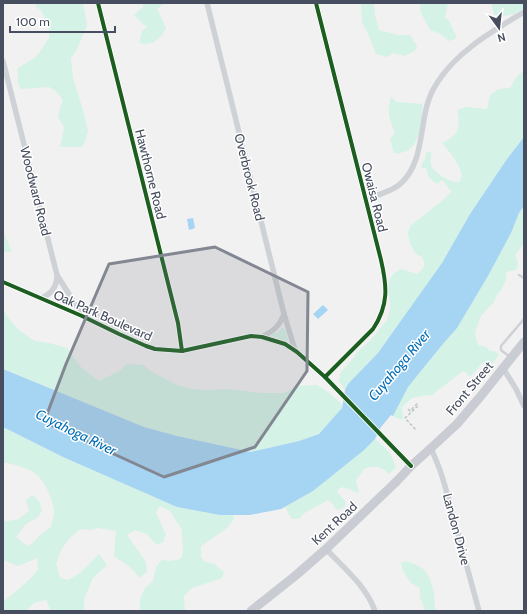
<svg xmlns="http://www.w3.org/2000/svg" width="527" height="614" viewBox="0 0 527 614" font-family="Cabin,sans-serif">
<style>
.green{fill:#d4f2e5}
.water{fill:#a6d4f3}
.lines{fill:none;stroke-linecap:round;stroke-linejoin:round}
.path{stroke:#b9c6c5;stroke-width:1.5;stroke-dasharray:3 2;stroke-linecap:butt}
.lane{stroke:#ced1d5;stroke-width:2.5}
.street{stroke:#ced1d5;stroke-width:5.5}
.primary{stroke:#c9ccd2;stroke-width:9}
.cycleway-casing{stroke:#fff;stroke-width:6}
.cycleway{stroke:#1b5e20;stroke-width:4}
.marked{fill:#828792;fill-opacity:0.2;stroke:#828792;stroke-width:3;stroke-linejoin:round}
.labels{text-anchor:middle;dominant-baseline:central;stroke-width:3;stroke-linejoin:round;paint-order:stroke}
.street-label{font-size:13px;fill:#464e5f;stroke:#fff}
.water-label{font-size:14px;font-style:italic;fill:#006eb8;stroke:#fff}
</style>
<rect width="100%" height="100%" fill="#f2f1f1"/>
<g class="green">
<polygon points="36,3 83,3 87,25 76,51 71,58 73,78 82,107 88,131 84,144 80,147 60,147 64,127 58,117 60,108 63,100 56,91 49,87 21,89 18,83 18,68 36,57 49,38 49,28 41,10 36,7"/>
<path d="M143,3H164L157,9L166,28C163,35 155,44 146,44C144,44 141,43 139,43L142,31L147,27L143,24L134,15L143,7Z"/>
<polygon points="361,3 374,3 375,15 379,30 398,35 410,35 417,46 415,51 404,56 394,53 387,57 376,54 369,36 362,22"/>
<polygon points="420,3 448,3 445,17 449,21 457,38 449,41 439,33 430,30 421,13"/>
<polygon points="491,3 524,3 524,8 514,14 499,17 494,14"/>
<path d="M524,70V137L507,159L470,214L442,263L404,317L378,353L348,384L345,390L339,381L340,373L352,360L358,351L370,341L387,320L390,310V301L388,289L389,280L394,273L402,269L417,274L422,270L425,264L422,257L416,254L410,244L408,233L410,226L443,200L452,191C448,189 446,183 442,180L437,184C429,180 428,175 426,168H421L422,163L425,159L426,153L431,151C432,156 430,159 431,164C432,172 450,183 459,182L462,176C459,162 451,154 442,143C459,135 461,128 457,110L466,107L487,109L490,95L495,92L498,89L510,88L515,79Z"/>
<path d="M391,97L397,102L423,104C421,118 421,148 404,152C401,153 397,153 394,153L390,139L395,133C389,117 387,114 391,97Z"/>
<path d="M524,206V243L515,255C518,261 519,264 516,270L506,272V280L501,290L496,296L494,302L481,316L476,329L475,334L478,345L486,347L490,351H495L499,355L488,368L482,363L470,377L467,374L466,372L463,371L432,395L421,396L412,398L402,407L403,418L401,420L393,416L408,387L442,345L457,328L488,276L511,233L519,213Z"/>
<polygon points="3,231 12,252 3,252"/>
<polygon points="3,309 9,319 20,331 35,341 49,343 67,348 81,367 99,381 119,371 127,364 143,365 152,372 177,385 193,389 207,390 227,389 264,393 284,393 297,386 317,385 328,392 342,404 342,408 319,434 299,441 251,452 177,436 144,427 3,369"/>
<polygon points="282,328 285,329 288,340 286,341 272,336 272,334 277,333"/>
<path d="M3,427L63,457L177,507L220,515H233L234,519L226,529L201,546V557L204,561L214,564L224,572L222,578L192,588L184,596L185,611H140V599L145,588L153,581L156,567L162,560L171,561L181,559L183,552L182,530L170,511L160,506L156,512L166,535L163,542L157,545L147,534L135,530L127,535L146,562L147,572L140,578L130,567L114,556L116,531L98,528L91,530L80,529L69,539L62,548L56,563L60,578L68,580L80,573L99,554L107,565L93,578L84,599V611H51L46,600L34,603L26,611H3L4,601C16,591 28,582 38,570L37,558L18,566L3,560V522L19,519L29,511L26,500L33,495L40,503L42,511L37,518L29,522L24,526L16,537L27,546L34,542L40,535L51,527C52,522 54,517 54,512C53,499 45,481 35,473C32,471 28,469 24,468C17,465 10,463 3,463Z"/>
<path d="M375,439C387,449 391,452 396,467L389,474C380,466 377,466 365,468L356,480L359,493L343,487L338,489V493L345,501V506L343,508L338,510L335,508L333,504L328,500L303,514L299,519H292L285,507L313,491L363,451Z"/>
<path d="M405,561C411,563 421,565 425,571C430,576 433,588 434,595C435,601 434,606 436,611H425L420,597V588L411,583L403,571L401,563Z"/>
</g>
<g class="water">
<polygon points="524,137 524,206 519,213 511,233 488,276 457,328 442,345 408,387 393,416 391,415 381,427 375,439 363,451 313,491 281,509 250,515 220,515 177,507 63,457 3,427 3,369 144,427 177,436 251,452 299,441 319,434 342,408 345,390 348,384 378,353 442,263 470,214 507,159"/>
<polygon points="193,218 195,228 189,230 187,219"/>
<polygon points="323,305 328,310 318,319 313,314"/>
</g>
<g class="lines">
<polyline class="path" points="408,409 410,411 417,404 418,406 405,418 416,430"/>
<g class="lane">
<polyline points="519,275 524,278"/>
<polyline points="510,357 501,350 501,346 524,319"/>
</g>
<g class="street">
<polyline points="98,3 178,323 182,351"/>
<polyline points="207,3 284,314 295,350"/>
<path d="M316,3L381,260C387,286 389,305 373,329L325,377"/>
<polyline points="3,61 57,275 82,315"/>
<path d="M366,199C378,195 390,192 399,185C420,168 420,138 425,114C427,103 431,92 437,83C457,51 493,31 524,12"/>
<polyline points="3,282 82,316 119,334 146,346 155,349 182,351 251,336 262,337 285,344 297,352 325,377 411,466"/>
<path d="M41,298C52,294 57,287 57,275"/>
<path d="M262,337C273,331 279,327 284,314"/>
<polyline points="503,368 516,389 524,406"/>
<polyline points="431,448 440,470 445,486 479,611"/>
<path d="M326,549C344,568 366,586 375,611"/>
</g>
<polyline class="primary" points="251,611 295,576 326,549 397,481 411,466 431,448 457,424 480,397 524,342"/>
<g class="cycleway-casing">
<g id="cycleway">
<polyline points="98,3 178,323 182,351"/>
<path d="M316,3L381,260C387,286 389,305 373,329L325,377"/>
<polyline points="3,282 82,316 119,334 146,346 155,349 182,351 251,336 262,337 285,344 297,352 325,377 411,466"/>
</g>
</g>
<use href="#cycleway" class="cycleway"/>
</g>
<path class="marked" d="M215,247L308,292L307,371L255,447L164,477L44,422L66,364L109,264Z"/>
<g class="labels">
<g class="street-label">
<text transform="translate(151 174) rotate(76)">Hawthorne Road</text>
<text transform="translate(250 177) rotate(76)">Overbrook Road</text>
<text transform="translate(36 191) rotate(76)">Woodward Road</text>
<text transform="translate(375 197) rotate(76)">Owaisa Road</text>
<text transform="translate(103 315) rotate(24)">Oak Park Boulevard</text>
<text transform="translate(469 388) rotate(-50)">Front Street</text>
<text transform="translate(334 523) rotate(-43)">Kent Road</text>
<text transform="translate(457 529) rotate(75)">Landon Drive</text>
</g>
<g class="water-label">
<text transform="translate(399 365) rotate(-50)">Cuyahoga River</text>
<text transform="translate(76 432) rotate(26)">Cuyahoga River</text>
</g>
</g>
<rect width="527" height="614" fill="none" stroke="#464e5f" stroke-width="8"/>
<g transform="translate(499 28) rotate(165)" stroke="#ffffff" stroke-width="3" paint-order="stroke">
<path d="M0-3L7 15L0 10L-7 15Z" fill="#464e5f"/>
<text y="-6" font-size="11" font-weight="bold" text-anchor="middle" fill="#464e5f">N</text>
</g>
<path d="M10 26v6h105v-6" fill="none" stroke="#464e5f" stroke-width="2"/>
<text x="16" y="26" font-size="12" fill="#464e5f" stroke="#ffffff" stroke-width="3" paint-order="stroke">100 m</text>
</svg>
